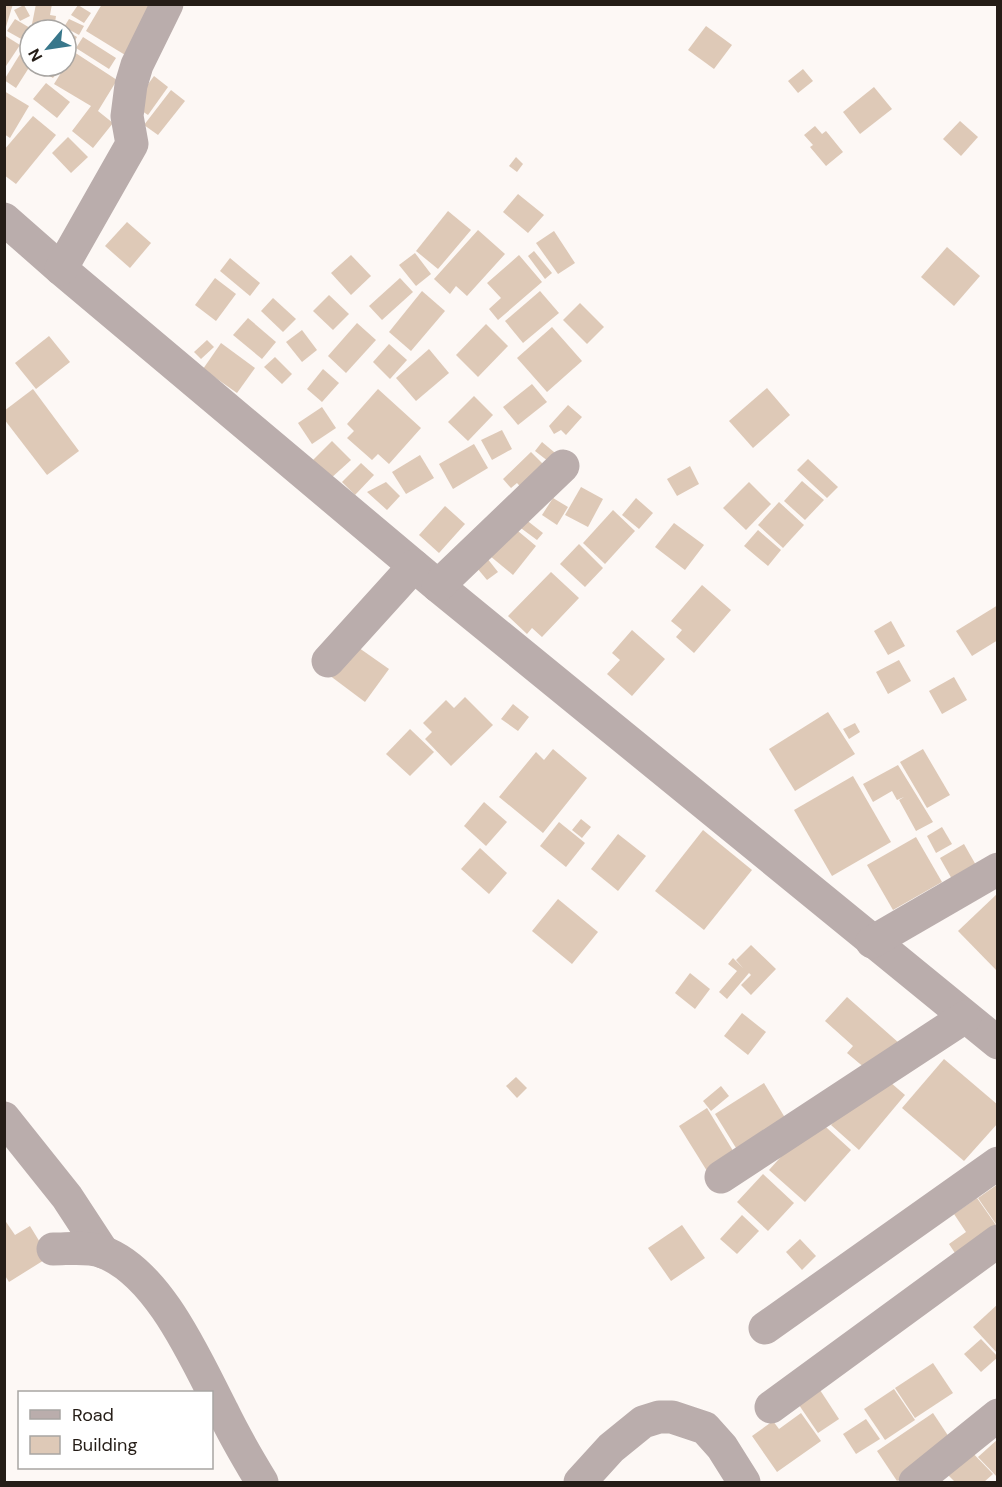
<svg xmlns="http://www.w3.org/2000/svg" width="1002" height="1487" viewBox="0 0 1002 1487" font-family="'DM Sans',sans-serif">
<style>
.building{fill:#dec9b7}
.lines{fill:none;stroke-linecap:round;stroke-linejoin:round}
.minor{stroke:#baadac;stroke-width:33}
</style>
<rect width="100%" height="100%" fill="#fdf8f5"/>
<g class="building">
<polygon points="5,4 13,4 5,30"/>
<polygon points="36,4 52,4 50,15 56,16 54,29 32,24"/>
<polygon points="102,4 153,4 130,58 86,31"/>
<polygon points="24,5 30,16 20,21 14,10"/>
<polygon points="78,5 91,13 84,23 71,15"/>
<polygon points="15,19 30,28 23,40 7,31"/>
<polygon points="69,19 84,26 79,35 64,27"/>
<polygon points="34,24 45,30 31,30"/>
<polygon points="706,26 732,45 714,69 688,50"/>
<polygon points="67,31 77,37 72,46 66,43"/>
<polygon points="4,35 20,45 4,69"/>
<polygon points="83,37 116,58 109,69 76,48"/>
<polygon points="30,38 30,66 16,88 4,80"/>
<polygon points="66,45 72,49 66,57"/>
<polygon points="74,52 117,80 98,111 113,123 93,148 72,131 91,106 54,84"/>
<polygon points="47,66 61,66 53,78 43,72"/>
<polygon points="803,69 813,81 798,93 788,81"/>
<polygon points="154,76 168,87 148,115 133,105"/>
<polygon points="46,83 70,102 57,118 33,99"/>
<polygon points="874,87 892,109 860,134 843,112"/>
<polygon points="171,90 185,101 158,135 144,125"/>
<polygon points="4,91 29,106 10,138 4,134"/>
<polygon points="33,116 56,135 16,184 4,175 4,150"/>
<polygon points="960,121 978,137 961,156 943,139"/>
<polygon points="815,126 822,134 826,131 843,152 826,166 810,147 813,145 804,135"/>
<polygon points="68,137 88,157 71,173 52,153"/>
<polygon points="516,157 523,164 517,172 509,166"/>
<polygon points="518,194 544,215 528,233 503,212"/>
<polygon points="448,211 471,230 438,269 416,251"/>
<polygon points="127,222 151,243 130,268 105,246"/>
<polygon points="478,230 505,254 467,296 456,286 450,294 434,279"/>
<polygon points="554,231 575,263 558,274 536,243"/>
<polygon points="947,247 980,276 954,306 921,277"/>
<polygon points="534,251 552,273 545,279 528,256"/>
<polygon points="415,253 431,274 416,286 399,265"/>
<polygon points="351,255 371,276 351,295 331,273"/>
<polygon points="519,255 542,282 498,320 489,309 501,298 487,283"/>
<polygon points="230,258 260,283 250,296 220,271"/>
<polygon points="215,278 236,294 216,321 195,305"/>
<polygon points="400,278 413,292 382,320 369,306"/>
<polygon points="422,291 445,311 411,351 389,332"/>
<polygon points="540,291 559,313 523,343 505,321"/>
<polygon points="329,295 349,314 333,330 313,311"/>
<polygon points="273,298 296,319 283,332 261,311"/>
<polygon points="580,303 604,327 587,344 563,320"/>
<polygon points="248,318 276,342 262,359 233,335"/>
<polygon points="357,323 376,340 346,373 328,356"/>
<polygon points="486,324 508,346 478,377 456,355"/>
<polygon points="552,327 582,361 547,392 517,358"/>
<polygon points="302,330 317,350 302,362 286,342"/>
<polygon points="49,336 70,362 36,389 15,363"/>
<polygon points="207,340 214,347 201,359 194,352"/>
<polygon points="221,343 255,368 237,393 203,369"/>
<polygon points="389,344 407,360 390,379 373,362"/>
<polygon points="429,349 449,373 416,401 396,378"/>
<polygon points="275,357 292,374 282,384 264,367"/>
<polygon points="323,369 339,383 322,402 307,389"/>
<polygon points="532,384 547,402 518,425 503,407"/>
<polygon points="767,388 790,415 753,448 729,421"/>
<polygon points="33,389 79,451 47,475 4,419 4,411"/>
<polygon points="378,389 421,428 389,464 378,454 372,460 347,438 354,431 347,424"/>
<polygon points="474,396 493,415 468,441 448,422"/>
<polygon points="568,405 582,417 566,435 561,430 554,434 549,426"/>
<polygon points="322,407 336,428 312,444 298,423"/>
<polygon points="502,430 512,449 492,460 481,440"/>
<polygon points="332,441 351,460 330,479 312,461"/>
<polygon points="542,442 560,457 553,465 535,451"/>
<polygon points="474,444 488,468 453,489 439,464"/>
<polygon points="531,452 552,473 528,495 517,483 511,488 503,479"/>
<polygon points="420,455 434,478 406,494 392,472"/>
<polygon points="808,459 838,487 827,498 797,470"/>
<polygon points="361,463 374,475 355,495 342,482"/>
<polygon points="690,466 699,484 677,496 667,479"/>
<polygon points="802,481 824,500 805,520 784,501"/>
<polygon points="386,482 400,496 387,510 367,492"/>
<polygon points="749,482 771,504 746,530 723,508"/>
<polygon points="581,487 603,499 588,527 565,515"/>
<polygon points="553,498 568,507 557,525 542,515"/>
<polygon points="636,498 653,513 639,529 622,515"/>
<polygon points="779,502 804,525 783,548 758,525"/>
<polygon points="445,506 465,524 439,553 419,535"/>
<polygon points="613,510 635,531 605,564 583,543"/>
<polygon points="520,515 543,533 537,540 514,523"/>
<polygon points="507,522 536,546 513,575 484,551"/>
<polygon points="674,523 704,545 685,570 655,547"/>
<polygon points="758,530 781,550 768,566 744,546"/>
<polygon points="579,544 603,568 585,587 560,564"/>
<polygon points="483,553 498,572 487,580 472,562"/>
<polygon points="551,572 579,598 542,637 532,628 527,634 508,616"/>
<polygon points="702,585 731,610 694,653 676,637 682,630 671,621"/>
<polygon points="998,605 998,640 972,656 956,631"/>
<polygon points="891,621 905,646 888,655 874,631"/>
<polygon points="632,630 665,659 632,696 607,674 620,660 612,653"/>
<polygon points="352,643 389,669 365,702 329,675"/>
<polygon points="899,660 911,681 888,694 876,672"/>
<polygon points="954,677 967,700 942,714 929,691"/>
<polygon points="465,697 493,725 451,766 425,739 432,732 423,723 446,700 454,708"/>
<polygon points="513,704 529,717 518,731 501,719"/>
<polygon points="828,712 855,754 795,791 769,749"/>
<polygon points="855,723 860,732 849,739 843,729"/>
<polygon points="410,729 434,752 410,776 386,754"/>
<polygon points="553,749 587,778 543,833 499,797 536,752 544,760"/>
<polygon points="923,749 950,795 927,808 900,762"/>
<polygon points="898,765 933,822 916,831 899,800 904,797 897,800 892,791 873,802 863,784"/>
<polygon points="853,776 891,842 832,876 794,810"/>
<polygon points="484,802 507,822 486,846 464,826"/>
<polygon points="581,819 591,827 582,838 572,830"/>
<polygon points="559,822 585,843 566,867 540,846"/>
<polygon points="942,827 952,844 936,853 927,836"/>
<polygon points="703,830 752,870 704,930 655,891"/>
<polygon points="618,834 646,856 618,891 591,869"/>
<polygon points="916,837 942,882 893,910 867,865"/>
<polygon points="964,844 977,867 953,881 940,858"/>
<polygon points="480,848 507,873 489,894 461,869"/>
<polygon points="998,893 998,972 958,931"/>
<polygon points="558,899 598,932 572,964 532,931"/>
<polygon points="751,945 776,969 751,995 741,985 751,975 749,973 727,999 719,992 737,971 728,964 733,958 743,968 736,960"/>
<polygon points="690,973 710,989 695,1009 675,993"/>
<polygon points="847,997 899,1043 872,1074 847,1053 853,1046 825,1021"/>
<polygon points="742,1013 766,1032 748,1055 724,1036"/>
<polygon points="944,1059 998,1105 998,1123 964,1161 902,1108"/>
<polygon points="883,1076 905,1095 859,1150 831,1125 854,1098"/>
<polygon points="516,1077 527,1088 517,1098 506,1086"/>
<polygon points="764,1083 790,1126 741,1156 715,1114"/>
<polygon points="721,1086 729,1096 711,1111 703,1101"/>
<polygon points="707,1108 735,1154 707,1171 679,1126"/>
<polygon points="816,1118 851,1150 805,1202 769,1170"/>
<polygon points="763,1174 794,1203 768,1231 737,1202"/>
<polygon points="998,1184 998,1227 978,1198"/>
<polygon points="977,1198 998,1228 959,1259 949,1244 966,1232 954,1214"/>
<polygon points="742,1215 759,1231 737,1254 720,1239"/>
<polygon points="4,1219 15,1235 30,1226 49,1257 9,1282 4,1274"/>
<polygon points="682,1225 705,1258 671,1281 648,1248"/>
<polygon points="800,1239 816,1256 802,1270 786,1252"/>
<polygon points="998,1304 998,1354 973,1327"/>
<polygon points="981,1339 998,1357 981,1372 964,1354"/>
<polygon points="933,1363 953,1393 915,1418 895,1388"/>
<polygon points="894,1389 915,1420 885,1440 864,1409"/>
<polygon points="820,1390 839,1419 818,1433 799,1405"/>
<polygon points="801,1413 821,1441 777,1472 752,1436 773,1421 779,1429"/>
<polygon points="933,1413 953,1443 897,1481 877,1451"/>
<polygon points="866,1419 880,1439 856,1454 843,1434"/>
<polygon points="998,1439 998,1478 978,1457"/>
<polygon points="965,1445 993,1474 984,1482 955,1482 941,1468"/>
</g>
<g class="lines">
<g class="minor">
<polyline points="4,219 61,269 438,586 998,1043"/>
<polyline points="61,269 132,144 127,116 131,85 137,65 167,4"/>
<polyline points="438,586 563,466"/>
<polyline points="328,661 414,566"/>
<polyline points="872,942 998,869"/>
<polyline points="4,1118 67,1197 103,1252"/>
<polyline points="721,1177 965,1017"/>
<path d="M53,1249C69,1249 88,1246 103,1252C159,1273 196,1360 222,1410C234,1435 248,1459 262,1482"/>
<polyline points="765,1328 998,1163"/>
<polyline points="771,1407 998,1241"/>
<polyline points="580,1482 611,1448 643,1422 659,1417 672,1417 705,1428 722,1447 744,1482"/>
<polyline points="915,1482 998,1415"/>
</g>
</g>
<rect width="1002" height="1487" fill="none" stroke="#251d17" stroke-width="12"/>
<rect x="18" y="1391" width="195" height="78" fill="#ffffff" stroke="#a8a5a2" stroke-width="1.5"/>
<rect x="30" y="1410" width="30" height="9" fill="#baadac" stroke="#a8a5a2" stroke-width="1.5"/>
<text x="72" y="1421" font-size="18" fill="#251d17">Road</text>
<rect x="30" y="1436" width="30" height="18" fill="#dec9b7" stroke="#a8a5a2" stroke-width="1.5"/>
<text x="72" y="1451" font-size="18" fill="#251d17">Building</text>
<g transform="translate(48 48) rotate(241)"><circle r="28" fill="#ffffff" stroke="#a8a5a2" stroke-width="1.5"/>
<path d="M0-4.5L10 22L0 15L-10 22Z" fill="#38778b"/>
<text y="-9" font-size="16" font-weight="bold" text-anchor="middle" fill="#251d17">N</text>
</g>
</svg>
